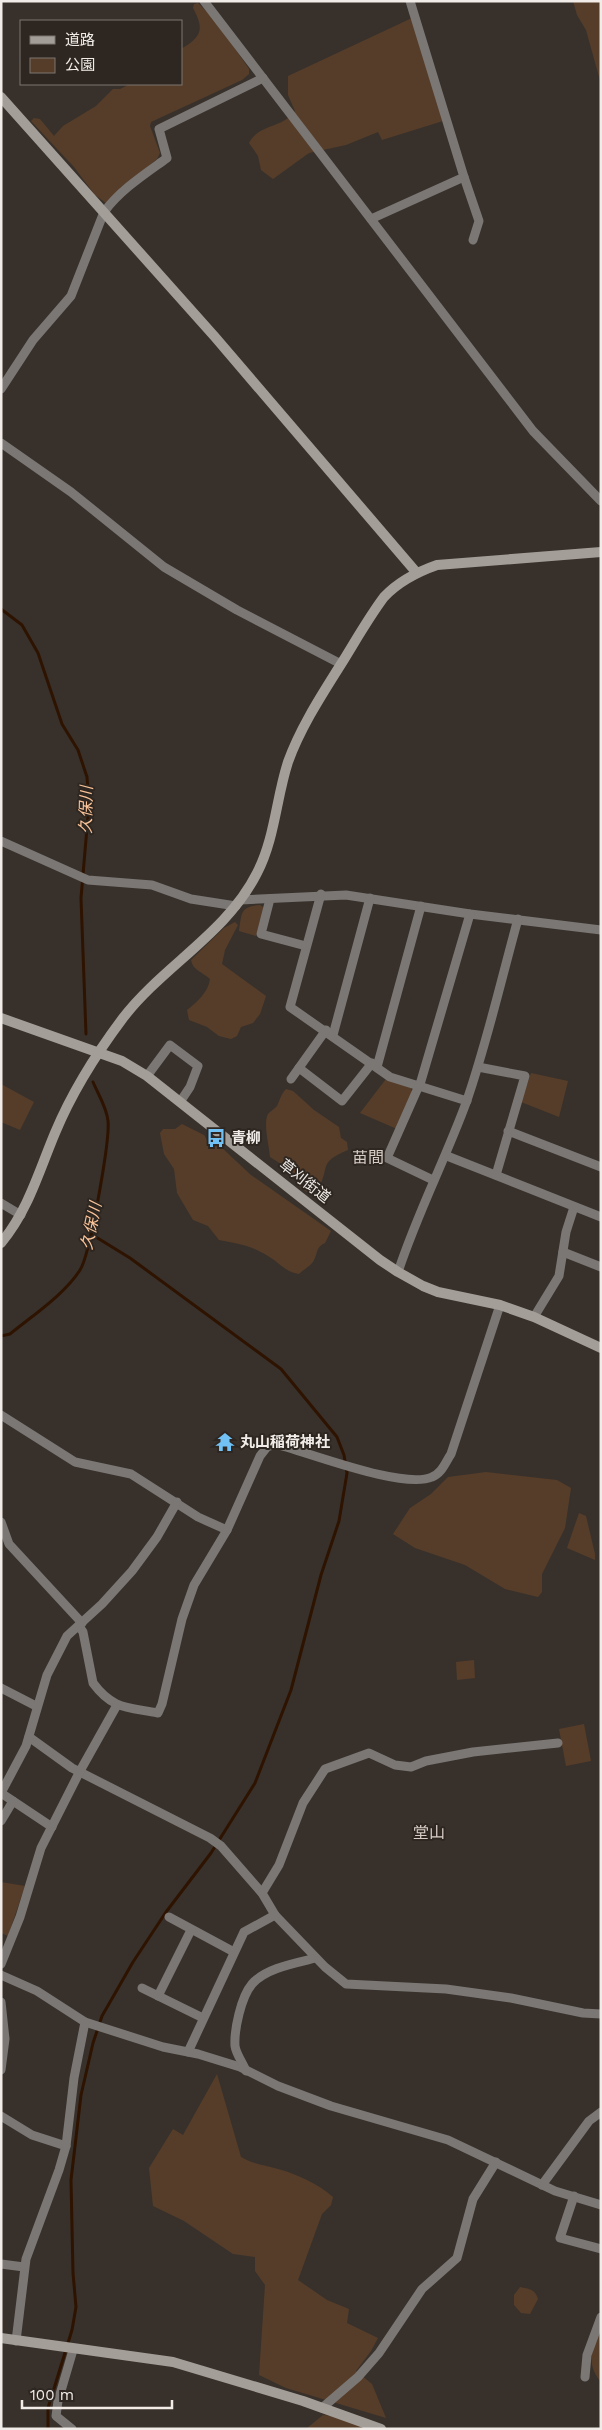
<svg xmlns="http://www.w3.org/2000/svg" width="602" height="2430" viewBox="0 0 602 2430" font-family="'Work Sans','Noto Sans JP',sans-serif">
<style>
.green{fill:#563d29}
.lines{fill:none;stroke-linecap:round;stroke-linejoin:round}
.stream{stroke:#2e1300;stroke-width:3}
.street{stroke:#7b7774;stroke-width:9}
.secondary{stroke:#a49e99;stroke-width:10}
.labels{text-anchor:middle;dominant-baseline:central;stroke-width:4;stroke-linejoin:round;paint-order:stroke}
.poi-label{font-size:15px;font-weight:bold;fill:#f1ece8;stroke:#2e2721;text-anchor:start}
.street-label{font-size:15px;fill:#f1ece8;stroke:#2e2721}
.water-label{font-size:16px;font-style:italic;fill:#fcc499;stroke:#2e2721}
.neighbourhood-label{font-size:16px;fill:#d7cdc6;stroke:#2e2721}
</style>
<rect width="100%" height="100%" fill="#38312b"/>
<g class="green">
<polygon points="573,1 601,1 601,84 586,30 577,15"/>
<path d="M198,3L215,20L249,69V74L242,80L151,122L150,126L160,153L157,159L106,203L95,195L74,167L31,121L34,118L40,119L54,136L63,126L96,106L113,89H120L130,84H181V49C201,37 205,30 193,8L194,4Z"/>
<path d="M412,18L443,121L382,140L378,132L346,145L309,153L273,179L261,170L258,156L249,143C260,123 282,129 295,111L288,95V76Z"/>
<path d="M260,905L264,908L256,936L239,931C242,912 240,907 260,905Z"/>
<path d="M235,922L238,925L225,950L222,964L266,996L260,1014L253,1023L241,1027L237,1036L231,1039L219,1036L207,1027L189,1020L187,1010C197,1002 208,993 210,979C203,972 193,971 191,960L224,928Z"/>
<polygon points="531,1073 568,1081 559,1117 521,1102"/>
<polygon points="386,1079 411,1088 412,1092 397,1129 360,1113"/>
<polygon points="1,1084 34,1102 20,1130 1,1122"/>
<path d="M286,1089L293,1091L314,1110L339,1127L341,1138L347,1142L348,1150C317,1163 331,1166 318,1189L307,1192L297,1185L293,1174L289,1169L270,1157C269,1145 263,1123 268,1114C270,1111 275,1109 277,1106C280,1100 281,1094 286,1089Z"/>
<path d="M182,1124L204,1135L209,1143L221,1147L251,1175L331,1231L325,1243C316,1247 318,1252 314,1260C312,1265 303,1270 299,1274C285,1272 280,1263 268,1256C250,1245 239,1244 219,1240L208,1226L193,1220L177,1193L174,1169L164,1154L160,1133L163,1129H175Z"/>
<polygon points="486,1472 557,1480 571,1488 565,1528 542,1574 542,1592 538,1597 505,1589 465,1565 415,1548 393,1534 410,1508 431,1494 448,1477"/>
<polygon points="579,1513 586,1516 595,1554 595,1560 567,1548"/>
<polygon points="474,1660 475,1678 457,1680 456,1662"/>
<polygon points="584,1724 591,1761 566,1766 559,1729"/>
<polygon points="1,1882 25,1886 8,1936 1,1933"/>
<path d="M217,2074L241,2157C253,2164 264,2165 278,2169C297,2174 318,2184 333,2197L331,2205L322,2214L298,2280L327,2300L349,2309L347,2323L378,2338L371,2351L356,2371L372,2384L386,2418L286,2388L259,2375L265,2285L255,2271V2257L233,2254L184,2221L153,2206L149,2168L173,2129L183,2135Z"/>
<path d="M520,2287C529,2289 535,2289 538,2299L530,2314L521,2313L514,2305V2295Z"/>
<path d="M601,2325V2382C584,2361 594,2348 601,2325Z"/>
<polygon points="323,2415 342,2417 369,2429 306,2429"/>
</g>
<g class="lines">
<g class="stream">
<polyline points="1,609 22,625 38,653 62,724 78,750 87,777 89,804 81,898 86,1034"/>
<path d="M1,1336L10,1334C32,1316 65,1294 80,1270C90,1255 110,1140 108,1121C107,1108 98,1094 93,1082"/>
<polyline points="48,2429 48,2408 72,2330 76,2307 73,2273 71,2180 81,2095 93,2043 102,2016 133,1962 166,1912 211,1853 255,1783 291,1690 321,1575 339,1521 347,1473 344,1455 337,1437 281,1369 130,1258 91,1234"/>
</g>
<g class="street">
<polyline points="204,1 507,397 533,431 601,501"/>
<polyline points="464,177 479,221 473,240"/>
<polyline points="371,219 464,177 410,1"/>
<path d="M1,389L33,340L71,296L104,212C120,190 145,174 167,158L159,129L263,78"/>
<polyline points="1,443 71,492 164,567 237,610 341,664"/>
<polyline points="1,841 88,880 152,885 191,899 236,906"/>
<polyline points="321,894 290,1007 390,1077 467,1101"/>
<polyline points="270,899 261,934 306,946"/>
<polyline points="240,900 346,895 470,914 601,930"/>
<polyline points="333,1035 370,898"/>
<polyline points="377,1067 421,906"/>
<polyline points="478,1067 525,1076 496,1175"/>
<polyline points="299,1068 342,1101 372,1063"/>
<polyline points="147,1076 170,1045 198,1066 190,1087 180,1102"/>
<polyline points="291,1079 326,1030"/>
<polyline points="508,1131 601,1167"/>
<polyline points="447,1156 601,1217"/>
<polyline points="433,1180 387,1158 421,1081 470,914"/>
<polyline points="1,1203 21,1215"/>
<polyline points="563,1252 601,1267"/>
<path d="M398,1272C417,1214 445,1160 466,1103C487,1043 501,980 518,919"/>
<polyline points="534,1317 559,1276 566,1232 574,1207"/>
<polyline points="1,1415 75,1462 131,1474 198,1517 227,1530"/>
<polyline points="1,1522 9,1544 82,1623"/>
<path d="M79,1626L83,1632L93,1683C113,1710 128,1707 158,1713L162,1704L182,1619L194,1585L227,1530L260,1456L267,1447L275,1444C308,1452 403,1490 432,1477C442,1473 445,1463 451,1454L500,1305"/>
<polyline points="1,1688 36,1706"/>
<polyline points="29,1737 72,1768 210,1838 221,1846 262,1893 275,1915 325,1967 346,1984 446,1989 511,1998 583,2013 601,2014"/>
<polyline points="1,1793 26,1746 47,1675 67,1636 102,1604 132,1571 157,1537 177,1502"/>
<polyline points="1,1793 52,1827"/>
<polyline points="1,1821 13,1801"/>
<polyline points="262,1893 279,1865 303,1803 325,1769 369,1753 395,1765 411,1767 426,1761 473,1752 558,1743"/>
<polyline points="169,1917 234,1952"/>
<polyline points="1,1964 20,1917 41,1848 80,1771 117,1705"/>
<polyline points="1,1975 37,1991 85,2022 163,2047 198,2054 240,2067 278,2086 331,2106 448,2140 555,2191 601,2205"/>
<polyline points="142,1988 203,2018"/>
<polyline points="158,1996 191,1930"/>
<polyline points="1,2002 5,2039 1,2070"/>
<polyline points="188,2052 244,1932 275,1915"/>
<path d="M246,2071C243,2063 236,2054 235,2046C234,2030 241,1997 252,1984C266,1968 296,1963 316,1958"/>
<polyline points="1,2116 32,2135 66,2146"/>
<polyline points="542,2185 589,2121 601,2112"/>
<polyline points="574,2196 560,2238 601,2249"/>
<polyline points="1,2264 24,2267"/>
<polyline points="16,2341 26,2259 59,2170 66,2146 74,2078 85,2022"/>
<polyline points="585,2377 587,2355 601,2317"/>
<polyline points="322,2408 358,2377 379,2353 422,2289 457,2258 473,2199 496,2162"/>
<polyline points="72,2429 56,2416 58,2401 73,2350"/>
</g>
<g class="secondary">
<polyline points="1,97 215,337 416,572"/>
<polyline points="1,1018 122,1061 147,1076 380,1260 398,1272 423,1286 438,1292 500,1305 534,1317 601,1348"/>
<path d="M1,1243C28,1211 39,1171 55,1133C72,1092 96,1054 123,1018C163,966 227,933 257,873C275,838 276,799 288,762C301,726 323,693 343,661C356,640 369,617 384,597C399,581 417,572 437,565L601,552"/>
<polyline points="1,2338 173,2362 303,2401 381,2429"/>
</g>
</g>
<defs>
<g id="bus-bare" transform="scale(1.5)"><path d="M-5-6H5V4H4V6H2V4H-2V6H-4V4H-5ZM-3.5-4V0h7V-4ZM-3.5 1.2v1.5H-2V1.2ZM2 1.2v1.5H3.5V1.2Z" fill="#71c1f5" stroke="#2e2721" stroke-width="2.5" paint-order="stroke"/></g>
<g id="temple-bare" transform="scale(1.5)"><path d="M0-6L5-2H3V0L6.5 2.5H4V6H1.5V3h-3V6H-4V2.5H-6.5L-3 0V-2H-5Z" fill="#71c1f5" stroke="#2e2721" stroke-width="2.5" paint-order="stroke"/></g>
</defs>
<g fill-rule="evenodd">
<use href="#bus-bare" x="216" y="1138"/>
<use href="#temple-bare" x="225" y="1442"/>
</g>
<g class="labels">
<g class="poi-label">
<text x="231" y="1138">青柳</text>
<text x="240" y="1442">丸山稲荷神社</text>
</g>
<g class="street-label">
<text transform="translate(305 1181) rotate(38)">草刈街道</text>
</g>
<g class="water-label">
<text transform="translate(86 810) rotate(-89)">久保川</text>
<text transform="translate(91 1226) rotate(-78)">久保川</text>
</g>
<g class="neighbourhood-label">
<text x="368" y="1157">苗間</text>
<text x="429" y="1832">堂山</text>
</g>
</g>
<rect width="602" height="2430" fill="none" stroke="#f1ece8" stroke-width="5"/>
<rect x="20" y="20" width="162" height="65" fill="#2e2721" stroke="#7c7671"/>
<rect x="30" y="36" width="25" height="8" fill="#a49e99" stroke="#7c7671"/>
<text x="65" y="45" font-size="15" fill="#f1ece8">道路</text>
<rect x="30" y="58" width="25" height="15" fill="#563d29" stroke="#7c7671"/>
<text x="65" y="70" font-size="15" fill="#f1ece8">公園</text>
<path d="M22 2400v8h150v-8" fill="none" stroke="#f1ece8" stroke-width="2.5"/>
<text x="30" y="2400" font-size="15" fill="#f1ece8" stroke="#2e2721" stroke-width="4" paint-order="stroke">100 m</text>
</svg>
